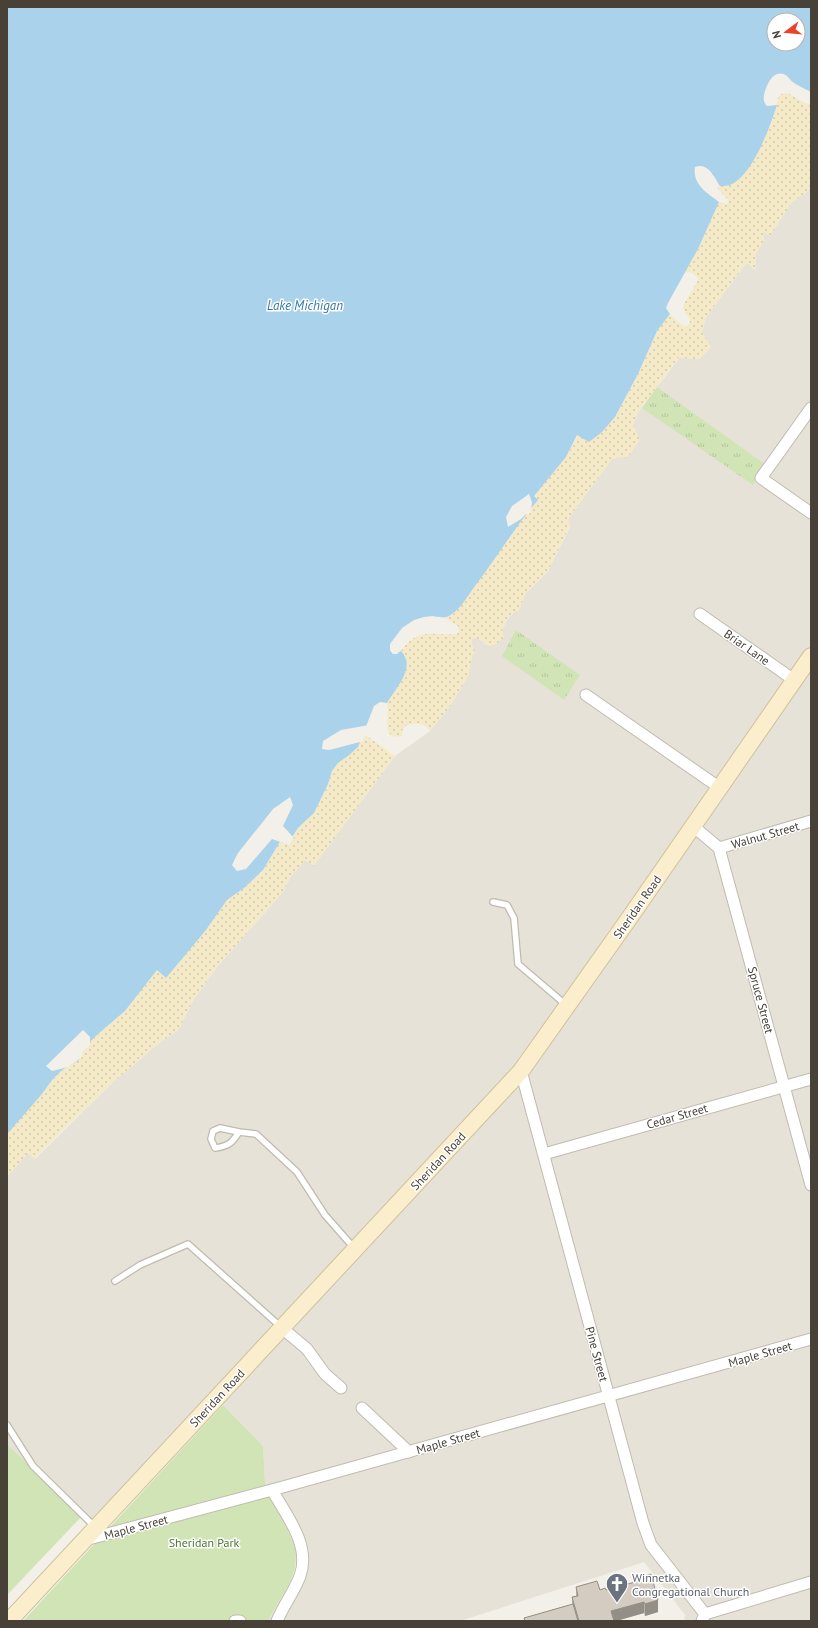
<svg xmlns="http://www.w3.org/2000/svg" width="818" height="1628" viewBox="0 0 818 1628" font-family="'PT Sans',sans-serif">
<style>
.residential{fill:#e7e2d8}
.grass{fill:url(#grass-tufts)}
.sand{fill:url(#sand-dots)}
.green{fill:#d0e4b5}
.water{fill:#abd2eb;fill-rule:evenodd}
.pier{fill:#f3f0e9}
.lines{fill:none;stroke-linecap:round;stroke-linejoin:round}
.lane-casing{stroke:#c1bbaf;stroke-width:8}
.street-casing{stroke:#c1bbaf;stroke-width:13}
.secondary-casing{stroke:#cfc19c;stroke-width:18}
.lane{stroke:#fff;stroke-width:5.5}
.street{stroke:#fff;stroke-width:11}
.secondary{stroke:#faeecc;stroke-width:16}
.wall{fill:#b6afa5}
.shaded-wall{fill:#948f86}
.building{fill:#d4ccc0;stroke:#948f86}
.labels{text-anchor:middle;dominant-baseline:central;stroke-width:3;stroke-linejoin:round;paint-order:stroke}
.street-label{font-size:12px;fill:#474138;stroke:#fff}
.park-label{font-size:12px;fill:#4b742f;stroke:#fff}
.worship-label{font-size:12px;fill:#5b616d;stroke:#fff;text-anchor:start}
.water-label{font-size:13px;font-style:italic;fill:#3778a2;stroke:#fff}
</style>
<defs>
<pattern id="grass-tufts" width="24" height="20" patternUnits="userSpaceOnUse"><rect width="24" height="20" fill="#d0e4b5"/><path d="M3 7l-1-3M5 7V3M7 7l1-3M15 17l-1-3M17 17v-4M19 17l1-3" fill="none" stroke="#b4c59c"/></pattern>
<pattern id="sand-dots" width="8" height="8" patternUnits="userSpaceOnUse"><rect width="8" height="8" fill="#f4eac8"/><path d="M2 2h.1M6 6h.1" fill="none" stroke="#d3caad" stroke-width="1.8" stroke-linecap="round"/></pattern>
</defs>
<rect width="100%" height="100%" fill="#f3f0e9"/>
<polygon class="residential" points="811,185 811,1621 684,1621 685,1615 644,1562 460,1621 269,1621 270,1617 276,1606 291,1581 296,1569 297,1557 291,1536 276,1507 265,1481 263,1446 223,1405 211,1391 91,1525 7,1444 7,1176 28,1153 35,1159 112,1083 158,1044 178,1030 194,999 217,967 282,893 291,876 305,860 314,865 395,756 430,731 450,706 468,676 472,657 474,651 472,645 472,639 476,638 482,641 486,645 502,630 508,618 515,611 519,610 525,594 548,571 570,527 568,519 612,459 620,457 637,414 679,358 700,359 702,332 706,317 747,262 755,270 756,254 764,240 764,233 781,217 792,202 808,191"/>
<g class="grass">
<polygon points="657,387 766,465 753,485 642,408"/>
<polygon points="516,630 580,675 564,700 502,656"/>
</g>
<g class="sand">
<path d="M786,93C795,95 801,104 811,104V185L808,191L792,202L770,236L764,233V240L756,254L755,270L747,262L706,317L702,332L711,347L700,359L678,358L637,414L633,425L640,440L631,453L626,458L620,457L612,459L568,519L570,526L548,571L525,594L519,611C509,611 506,622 502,630L504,637C484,658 487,635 472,639V645L475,651L472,657L468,676L450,706L430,731C423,722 415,723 405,726L402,731V736C379,742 391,712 387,703C395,688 417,667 401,651C419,626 431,636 457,634L459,631L458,626L445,618L452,615L460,606L521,519L538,500L533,496L566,457L578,435L615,417L638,374L657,331L670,314L682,325L686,327L690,323L689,318L683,309L684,304L698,280L697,277L690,272L685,273L698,249L719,202L726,204L729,201L716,187L731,184C744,166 763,145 771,124C773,119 778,96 780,95C781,94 785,93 786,93Z"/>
<polygon points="364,734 395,756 314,866 305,860 291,876 282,893 217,967 194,999 178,1030 158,1044 112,1083 34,1159 28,1153 7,1176 7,1132 8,1132 42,1094 52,1080 62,1070 79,1060 82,1050 98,1034 125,1011 157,970 165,978 206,930 227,900 244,888 263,870 281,840 287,845 298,828 314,813 328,784 332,771 338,763 348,756"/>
</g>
<g class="green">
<path d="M223,1405L263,1446L265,1482L295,1546C300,1576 283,1592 270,1617L269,1621H23Z"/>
<polygon points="7,1444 82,1516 7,1595"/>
</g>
<path class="water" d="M7,7H811V92C805,89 799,86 794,83C791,81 789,78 787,76C775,68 768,82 765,91C763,97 763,102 767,106L777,105C770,127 753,174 732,184C728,186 724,186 720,186C714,177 708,162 695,167C692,184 707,193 719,202L698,249L668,303L666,308L670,314L657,331L638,374L615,417L602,432L589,442L577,435L566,457L534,496L538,500C515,527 497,557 475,586C468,595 462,607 452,614C445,620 440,616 432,617C410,618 398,630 390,650L393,654L401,651C417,667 395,689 387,703L380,702L374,706L358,747L348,756L338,763L332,771L328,784L314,813L298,828L287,845L281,840L263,870L244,888L227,900L206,930L166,978L157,970L125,1011L98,1034L82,1050L79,1060L62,1070L52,1080L42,1094L8,1133ZM774,20H798V44H774Z"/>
<g class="pier">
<polygon points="529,494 532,502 531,512 528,515 526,514 521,519 508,527 506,517 512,506"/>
<polygon points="433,616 445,620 424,619 415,622 404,630 397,638 392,645 392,649 394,652 402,649 397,654 393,654 390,650 390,644 402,628 414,620 424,617"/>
<polygon points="369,725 363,741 360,742 329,750 322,749 323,741 341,730"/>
<polygon points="290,797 293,805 283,826 294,838 289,845 272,839 246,869 237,871 232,865 238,853 273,809"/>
<polygon points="83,1030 90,1037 90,1045 83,1051 82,1057 68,1067 52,1071 46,1066"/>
</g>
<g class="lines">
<g class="lane-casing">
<g id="lane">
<polyline points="493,902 507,905 514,918 518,964 565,1004"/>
<path d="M239,1132L220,1128L213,1131L211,1139L215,1148C229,1146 232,1143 239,1132L256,1134L297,1172L325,1215L354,1248"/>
<polyline points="115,1281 140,1265 188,1244 281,1327"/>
<polyline points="7,1425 33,1466 94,1526"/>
</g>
</g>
<g class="street-casing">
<g id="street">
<polyline points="811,408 761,478 811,513"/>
<polyline points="700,614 794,680"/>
<polyline points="586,695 720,788"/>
<polyline points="693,826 719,848 811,1185"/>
<polyline points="719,848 811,821"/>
<polyline points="521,1071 643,1523 651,1545 705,1614 702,1621"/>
<polyline points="544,1154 811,1079"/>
<polyline points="282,1328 307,1349 325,1374 341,1388"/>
<polyline points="362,1408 409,1452"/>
<path d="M272,1490C287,1516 311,1546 300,1576C294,1592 283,1606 277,1621"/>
<polyline points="85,1540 272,1490 811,1339"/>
<polyline points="705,1614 811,1582"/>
<polyline points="235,1621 240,1621"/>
</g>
</g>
<g class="secondary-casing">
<polyline id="secondary" points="9,1621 521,1071 628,920 811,656"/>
</g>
<use href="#lane" class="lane"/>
<use href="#street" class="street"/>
<use href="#secondary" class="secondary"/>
</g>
<polygon class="wall" points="638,1578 658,1612 645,1616 644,1613 616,1621 524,1621 524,1618 572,1604 572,1597 576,1596 576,1587 606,1590 638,1581"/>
<g class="shaded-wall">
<polygon points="658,1600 658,1612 645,1616 645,1604"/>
<polygon points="644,1602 644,1613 616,1621 611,1621 611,1611"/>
</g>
<g class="building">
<polygon points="651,1574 658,1600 645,1604 644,1602 611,1611 614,1621 579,1621 572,1597 578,1596 576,1587 597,1581 600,1590 605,1588 606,1590 639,1581 638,1578"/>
<polygon points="573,1604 578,1621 525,1621 524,1618"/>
</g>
<defs>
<g id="church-pin" transform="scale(1.15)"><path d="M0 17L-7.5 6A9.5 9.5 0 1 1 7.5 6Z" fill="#6b7280" stroke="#fff"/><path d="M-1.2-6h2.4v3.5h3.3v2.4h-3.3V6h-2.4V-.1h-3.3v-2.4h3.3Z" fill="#fff"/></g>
</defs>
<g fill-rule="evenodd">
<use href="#church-pin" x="617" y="1584"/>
</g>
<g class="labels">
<g class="street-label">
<text transform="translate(747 647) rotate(35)">Briar Lane</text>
<text transform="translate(765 835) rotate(-16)">Walnut Street</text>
<text transform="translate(637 907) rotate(-55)">Sheridan Road</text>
<text transform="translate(761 1000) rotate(75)">Spruce Street</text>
<text transform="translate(677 1116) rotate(-16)">Cedar Street</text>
<text transform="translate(438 1161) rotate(-47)">Sheridan Road</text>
<text transform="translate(597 1354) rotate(75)">Pine Street</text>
<text transform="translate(760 1354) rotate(-16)">Maple Street</text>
<text transform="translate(217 1398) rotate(-47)">Sheridan Road</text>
<text transform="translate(448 1441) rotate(-16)">Maple Street</text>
<text transform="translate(136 1527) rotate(-15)">Maple Street</text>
</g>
<g class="park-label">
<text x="204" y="1542">Sheridan Park</text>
</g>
<g class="worship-label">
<text x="632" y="1577">Winnetka<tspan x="632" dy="14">Congregational Church</tspan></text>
</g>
<g class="water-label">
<text x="305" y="305">Lake Michigan</text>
</g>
</g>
<rect width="818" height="1628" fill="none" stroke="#474138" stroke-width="16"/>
<g transform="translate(786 32) rotate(254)"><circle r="19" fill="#ffffff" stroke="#b5b3af"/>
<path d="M0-3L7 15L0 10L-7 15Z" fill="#e9432b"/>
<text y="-6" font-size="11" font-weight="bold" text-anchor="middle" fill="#474138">N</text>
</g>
</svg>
